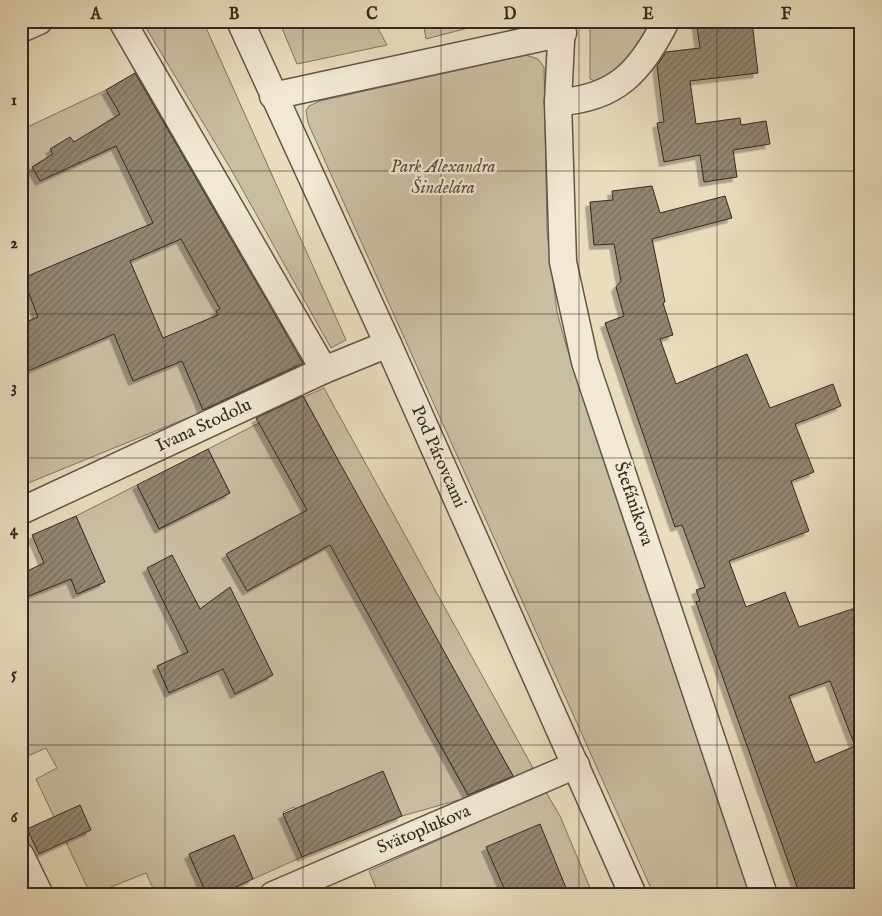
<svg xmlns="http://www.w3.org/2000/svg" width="882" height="916" viewBox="0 0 882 916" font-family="'IM FELL English',serif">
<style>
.green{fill:#cabea2;stroke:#7f7360}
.building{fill:url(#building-hatch);stroke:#34281e;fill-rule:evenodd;filter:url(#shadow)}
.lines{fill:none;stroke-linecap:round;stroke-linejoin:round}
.minor-casing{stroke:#615546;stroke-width:29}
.minor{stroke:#f1e9d4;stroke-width:26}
.grid{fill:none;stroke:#34281e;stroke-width:1;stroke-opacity:0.55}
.labels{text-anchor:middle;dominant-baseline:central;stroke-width:4.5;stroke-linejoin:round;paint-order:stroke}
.park-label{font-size:18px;font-style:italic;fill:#5a4e3f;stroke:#f1e9d4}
.street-label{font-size:18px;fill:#34281e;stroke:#f1e9d4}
.neatline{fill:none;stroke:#34281e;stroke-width:2}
.grid-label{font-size:16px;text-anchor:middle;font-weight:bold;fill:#34281e}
</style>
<defs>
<pattern id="building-hatch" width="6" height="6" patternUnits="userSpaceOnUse" patternTransform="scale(1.25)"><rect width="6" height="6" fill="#928671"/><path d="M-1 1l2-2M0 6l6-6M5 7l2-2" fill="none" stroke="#786e5c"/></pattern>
<filter id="shadow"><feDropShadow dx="-4.5" dy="4.5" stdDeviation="0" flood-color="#0004"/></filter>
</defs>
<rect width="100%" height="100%" fill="#e9ddbd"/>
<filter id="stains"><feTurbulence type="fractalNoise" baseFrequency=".004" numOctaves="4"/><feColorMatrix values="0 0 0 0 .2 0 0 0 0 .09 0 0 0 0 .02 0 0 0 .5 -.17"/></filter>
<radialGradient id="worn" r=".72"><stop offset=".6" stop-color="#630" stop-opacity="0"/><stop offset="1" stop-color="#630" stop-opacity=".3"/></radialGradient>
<g class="green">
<polygon points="142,21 203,21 346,340 331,348 232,171"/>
<polygon points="279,21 374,21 387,45 297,64"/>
<polygon points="423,21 495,21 426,39"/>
<polygon points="590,21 657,21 618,76 599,83 590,79"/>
<polygon points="526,55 538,59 544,67 547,232 557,312 565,342 750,895 654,895 308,123 306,111 309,106 320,101"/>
<polygon points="139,71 220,220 226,218 309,364 250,388 251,392 21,486 21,130 106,90"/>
<polygon points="324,388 533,768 514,777 466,693 424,716 469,797 402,816 295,809 294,807 283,812 302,857 253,879 234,835 189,854 207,895 156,895 146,873 91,895 36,779 57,768 46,748 21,759 21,599 46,589 68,573 78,594 105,582 76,516 137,485 159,529 230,493 208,449 259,423 332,449 304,397"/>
<polygon points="546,792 560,816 593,895 379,895 369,871"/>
</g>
<g class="building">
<polygon points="696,21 752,21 758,73 690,81 696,124 740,118 741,125 766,121 770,144 733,150 737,177 704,182 700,155 664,162 657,123 664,122 657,66 666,52 700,48"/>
<path d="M135,73L303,363L203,410L182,361L133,381L114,334L21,374V324L38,317L23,278L153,223L116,146L40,181L32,167L53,154L50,149L70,137L74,142L120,114L106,90ZM181,239L220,309L216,311L218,315L163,338L130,261Z"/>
<path d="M652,186L660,213L725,196L732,218L652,239L665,302L663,303L673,335L660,339L676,384L747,354L770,408L833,384L841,406L795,424L814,472L791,481L809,531L729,561L746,607L785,592L799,627L861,606V895H800L696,602L700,601L696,590L705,587L682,525L675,527L605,323L624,316L616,287L621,281L614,244L594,245L590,202L613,200L612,191ZM830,681L855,746L815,763L789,696Z"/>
<polygon points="303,396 337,458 513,776 468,795 330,545 247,591 226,554 307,510 256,418"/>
<polygon points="208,449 230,493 159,529 137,485"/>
<polygon points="76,516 105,582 77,594 71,579 21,599 21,574 44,563 32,535"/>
<polygon points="172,555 200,609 230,587 273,675 235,694 223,669 169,693 157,666 188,652 147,568"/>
<polygon points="383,771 402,816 302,857 283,814"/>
<polygon points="80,805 91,830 39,854 27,829"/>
<polygon points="540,824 566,888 549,895 507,895 486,847"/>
<polygon points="234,835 253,879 218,895 207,895 189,854"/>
</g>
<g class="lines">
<g class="minor-casing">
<g id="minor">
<polyline points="122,21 324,370"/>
<polyline points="240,21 388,344 633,895"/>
<polyline points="562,21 558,102 563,262 585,362 764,895"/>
<polyline points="21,29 39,21"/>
<polyline points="273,96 563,33"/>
<path d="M558,102C616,99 641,71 666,21"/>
<polyline points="21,511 324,370 388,344"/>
<polyline points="21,856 40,895"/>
<polyline points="273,895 576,765"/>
</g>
</g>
<use href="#minor" class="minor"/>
</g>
<path class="grid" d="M165,21V895M303,21V895M441,21V895M579,21V895M717,21V895M21,171H861M21,314H861M21,458H861M21,602H861M21,745H861"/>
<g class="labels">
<g class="park-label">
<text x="443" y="167">Park Alexandra<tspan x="443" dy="21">Šindelára</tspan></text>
</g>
<g class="street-label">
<text transform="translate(204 426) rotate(-25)">Ivana Stodolu</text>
<text transform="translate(438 457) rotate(66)">Pod Párovcami</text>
<text transform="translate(633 504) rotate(71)">Štefánikova</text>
<text transform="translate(424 830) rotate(-23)">Svätoplukova</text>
</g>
</g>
<rect width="882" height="916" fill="none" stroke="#e9ddbd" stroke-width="55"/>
<rect x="28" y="28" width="826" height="860" class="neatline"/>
<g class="grid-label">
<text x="96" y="19">A</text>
<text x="234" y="19">B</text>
<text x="372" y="19">C</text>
<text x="510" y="19">D</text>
<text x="648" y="19">E</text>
<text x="786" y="19">F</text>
<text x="14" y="105">1</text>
<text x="14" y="248">2</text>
<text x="14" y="392">3</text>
<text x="14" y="535">4</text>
<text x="14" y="679">5</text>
<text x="14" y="822">6</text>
</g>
<rect width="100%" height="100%" filter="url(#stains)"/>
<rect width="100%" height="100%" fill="url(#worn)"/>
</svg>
